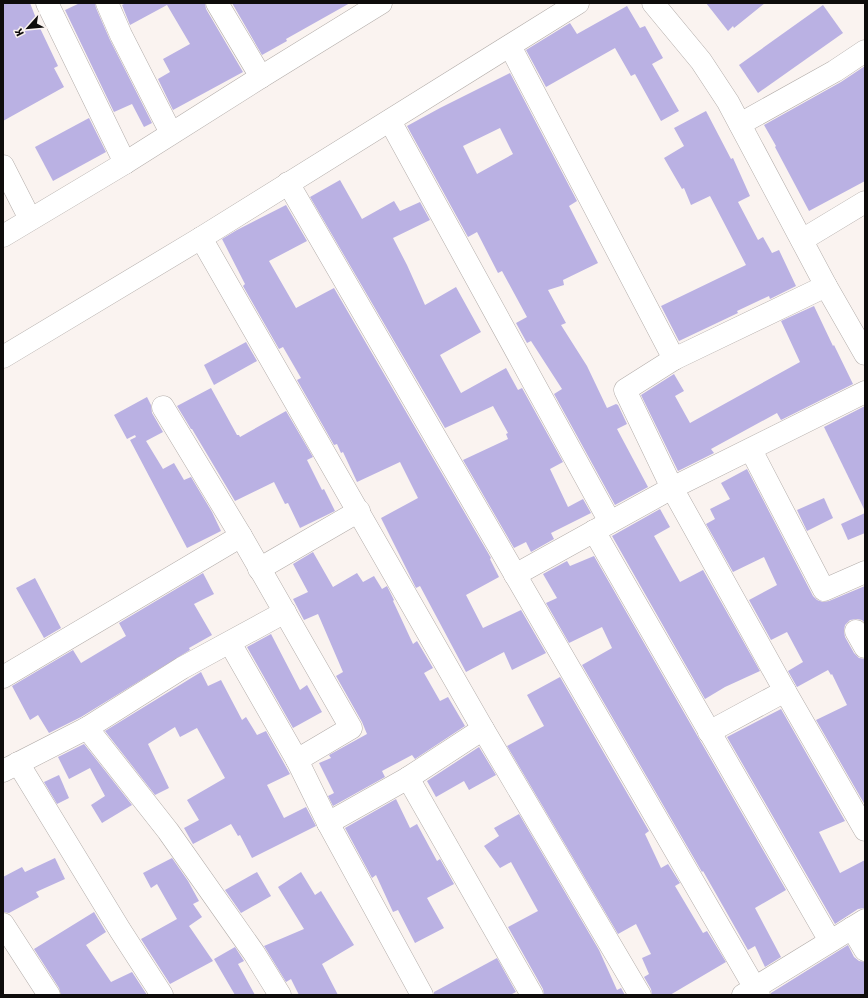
<svg xmlns="http://www.w3.org/2000/svg" width="868" height="998" viewBox="0 0 868 998" font-family="Signika,sans-serif">
<style>
.building{fill:#bab1e3;fill-rule:evenodd}
.lines{fill:none;stroke-linecap:round;stroke-linejoin:round}
.minor-casing{stroke:#b3adaa;stroke-width:23}
.major-casing{stroke:#b3adaa;stroke-width:23}
.minor{stroke:#fff;stroke-width:22}
.major{stroke:#fff;stroke-width:22}
</style>
<rect width="100%" height="100%" fill="#faf3f0"/>
<g class="building">
<polygon points="3,3 30,3 39,26 58,66 54,68 64,87 3,121"/>
<polygon points="80,3 95,3 96,8 110,40 152,123 144,127 132,104 114,112 65,10"/>
<polygon points="126,3 205,3 206,9 243,72 173,110 158,79 170,72 163,59 190,44 167,5 130,25 122,5"/>
<polygon points="232,3 350,3 286,39 287,41 262,55"/>
<polygon points="706,3 765,3 734,28 733,26 728,31"/>
<polygon points="823,5 843,33 758,93 739,65"/>
<polygon points="627,6 640,28 645,26 663,58 652,64 679,111 661,121 635,74 631,76 615,48 546,87 526,50 570,23 577,34"/>
<polygon points="865,66 865,181 809,211 775,147 776,146 764,125 841,82"/>
<path d="M510,73L577,201L569,206L598,263L563,280L564,285L548,290L566,323L561,325L587,366L607,408L616,404L618,405L627,424L617,429L648,487L615,505L554,394L562,389L531,341L527,343L516,323L527,317L502,271L498,273L477,232L468,237L407,126L440,108ZM500,128L513,154L477,174L463,146Z"/>
<polygon points="706,111 731,159 733,158 750,196 738,202 758,240 763,237 772,253 779,250 796,286 770,299 769,296 737,311 738,313 679,341 661,306 746,265 710,196 691,205 684,188 682,189 664,158 684,146 674,128"/>
<polygon points="89,118 106,152 53,181 35,147"/>
<polygon points="340,180 362,219 394,201 400,211 420,202 430,220 393,238 407,265 425,305 456,287 481,332 440,355 461,393 506,368 518,390 522,388 563,462 550,469 568,507 583,499 591,513 551,533 554,539 531,552 526,542 514,548 463,460 508,439 506,434 508,433 493,406 445,428 310,197"/>
<polygon points="286,205 307,241 269,261 296,308 334,288 491,558 490,559 499,577 466,595 483,628 521,610 546,653 512,670 504,652 466,672 420,586 416,588 381,518 418,498 400,462 357,482 343,452 341,453 337,444 334,445 297,380 301,378 283,347 279,349 243,286 245,284 222,239 237,230"/>
<polygon points="814,306 833,346 834,345 853,384 781,420 777,413 711,449 714,453 678,471 641,395 674,374 684,391 675,396 690,423 800,362 781,321"/>
<polygon points="246,342 257,361 214,385 204,365"/>
<polygon points="211,388 237,435 239,435 240,437 286,411 313,457 307,460 322,490 324,489 335,511 300,528 288,503 285,504 274,482 235,501 192,429 191,429 177,406"/>
<polygon points="147,397 151,405 152,413 163,432 146,441 163,469 174,463 184,480 191,477 212,512 221,531 187,548 130,440 136,437 135,435 127,439 114,415"/>
<polygon points="865,406 865,511 824,427"/>
<polygon points="747,469 813,596 817,600 823,602 829,601 865,586 865,623 862,620 857,619 850,620 845,625 844,631 845,637 854,653 859,658 865,659 865,805 816,720 847,705 832,674 831,675 828,670 797,687 788,671 803,662 787,632 771,640 749,600 777,585 764,557 733,572 706,524 715,519 710,509 730,499 721,483"/>
<polygon points="824,498 833,518 807,531 797,510"/>
<polygon points="660,509 670,527 654,536 680,582 703,570 760,671 725,687 705,699 612,536"/>
<polygon points="865,513 865,533 848,540 841,524"/>
<polygon points="313,552 333,587 357,573 363,582 374,576 382,589 387,586 394,600 393,601 413,644 417,641 433,668 424,673 440,701 448,697 465,726 415,759 412,755 382,771 385,777 333,806 328,796 334,793 319,763 331,758 329,755 367,734 362,722 336,676 343,672 318,614 304,620 293,599 308,592 293,564"/>
<polygon points="594,556 786,890 755,908 781,957 765,967 755,946 748,950 703,871 702,872 582,665 612,648 602,627 569,643 546,603 557,598 543,574 567,561 570,566"/>
<polygon points="203,573 214,594 194,604 212,635 189,648 190,650 81,717 49,733 38,715 30,720 12,686 73,650 81,663 126,636 119,623"/>
<polygon points="35,578 61,628 44,638 16,588"/>
<polygon points="271,634 300,690 307,685 322,712 293,728 247,647"/>
<polygon points="201,672 208,686 221,680 242,720 246,717 257,735 266,731 290,774 267,785 284,818 306,807 316,826 252,858 240,835 238,836 231,824 193,844 184,828 199,820 187,800 225,778 197,728 180,737 175,727 148,744 169,788 155,795 105,731"/>
<polygon points="560,677 649,831 645,834 661,868 668,864 680,883 675,886 703,933 707,931 726,962 670,995 652,995 651,989 644,977 649,974 642,958 651,954 636,924 618,934 507,746 544,726 527,695"/>
<polygon points="781,709 845,821 819,832 840,873 865,860 865,908 858,909 835,924 727,737"/>
<polygon points="84,744 132,805 102,823 91,805 105,796 90,768 69,779 58,757"/>
<polygon points="479,747 496,775 469,790 464,781 436,797 427,781"/>
<polygon points="59,775 69,798 57,804 44,782"/>
<polygon points="396,799 410,828 417,824 437,861 440,859 454,884 427,898 444,928 415,943 398,910 393,912 376,875 372,878 345,828"/>
<polygon points="519,814 599,950 617,990 621,988 625,995 544,995 543,989 508,927 538,911 511,862 500,868 484,846 499,836 494,828"/>
<polygon points="55,858 65,879 36,892 39,897 9,913 3,912 3,877 22,867 25,872"/>
<polygon points="172,858 188,881 199,901 193,904 202,917 189,926 213,961 170,984 141,939 177,919 157,884 151,888 143,873"/>
<polygon points="257,872 271,896 241,913 225,890"/>
<polygon points="301,872 315,895 321,891 354,945 322,964 338,995 299,995 291,979 286,982 264,946 304,929 278,887"/>
<polygon points="94,912 106,932 86,945 111,982 132,972 147,995 61,995 59,988 34,949"/>
<polygon points="848,945 854,957 859,961 865,962 865,995 771,995 771,993"/>
<polygon points="235,947 244,961 238,964 255,995 235,995 214,959"/>
<polygon points="497,958 516,992 510,995 434,995 434,992"/>
</g>
<g class="lines">
<g class="minor-casing">
<g id="minor">
<polyline points="47,3 125,163"/>
<polyline points="107,3 121,35 171,133"/>
<polyline points="217,3 261,77"/>
<polyline points="510,46 674,359"/>
<polyline points="390,121 610,522"/>
<polyline points="740,124 835,71 865,51"/>
<polyline points="3,166 30,219"/>
<polyline points="288,183 759,995"/>
<polyline points="3,236 125,163 261,77 381,3"/>
<polyline points="201,238 483,729 640,995"/>
<polyline points="802,240 865,202"/>
<polyline points="826,286 674,359 625,390 672,488 785,691 865,830"/>
<polyline points="3,357 201,238 578,3"/>
<polyline points="163,407 241,536"/>
<polyline points="751,450 824,590 865,572"/>
<polyline points="594,531 830,941"/>
<polyline points="259,569 359,511"/>
<polyline points="515,575 672,488 865,392"/>
<polyline points="856,631 865,647"/>
<polyline points="230,643 297,760 328,823 422,995"/>
<polyline points="3,677 241,536 351,728 297,760"/>
<polyline points="87,728 168,831 254,953 280,995"/>
<polyline points="709,732 785,691"/>
<polyline points="18,763 120,930 162,995"/>
<polyline points="3,771 87,728 182,668 285,612"/>
<polyline points="408,778 532,995"/>
<polyline points="328,823 408,778 483,729"/>
<polyline points="3,924 49,995"/>
<polyline points="852,928 865,950"/>
</g>
</g>
<g class="major-casing">
<g id="major">
<polyline points="653,3 701,61 728,102 826,286 865,354"/>
<polyline points="743,995 865,920"/>
</g>
</g>
<use href="#minor" class="minor"/>
<use href="#major" class="major"/>
</g>
<rect width="868" height="998" fill="none" stroke="#0e0c0b" stroke-width="8"/>
<g transform="translate(28 28) rotate(243)" stroke="#faf3f0" stroke-width="3" paint-order="stroke">
<path d="M0-3L7 15L0 10L-7 15Z" fill="#0e0c0b"/>
<text y="-6" font-size="11" font-weight="bold" text-anchor="middle" fill="#0e0c0b">K</text>
</g>
</svg>
